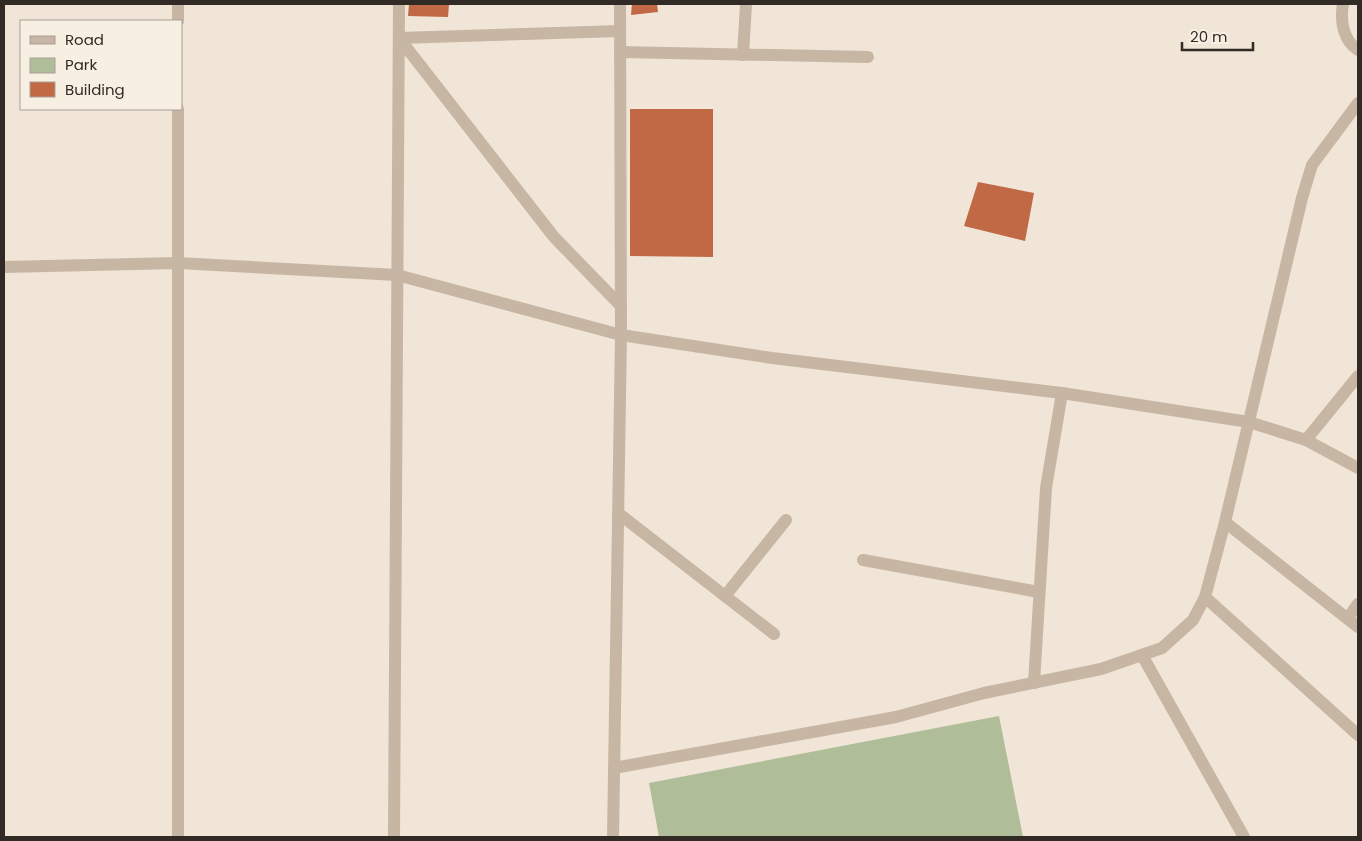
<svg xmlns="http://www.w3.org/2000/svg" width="1362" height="841" viewBox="0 0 1362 841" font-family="Poppins,sans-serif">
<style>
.green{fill:#afbe98}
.building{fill:#c16844}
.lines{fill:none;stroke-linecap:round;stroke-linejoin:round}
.minor{stroke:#c7b6a4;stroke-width:12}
</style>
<rect width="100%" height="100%" fill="#f0e5d7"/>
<polygon class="green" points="999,716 1023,837 659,837 649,783"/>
<g class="building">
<polygon points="409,4 449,4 448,17 408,16"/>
<polygon points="632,4 657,4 658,12 631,15"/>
<polygon points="630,109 713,109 713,257 630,256"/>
<polygon points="978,182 1034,193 1025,241 964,226"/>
</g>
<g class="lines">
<g class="minor">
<path d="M1343,4C1340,21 1343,40 1358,50"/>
<polyline points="178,21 178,4"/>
<polyline points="399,38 554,237 621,306"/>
<polyline points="399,38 620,31"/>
<polyline points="620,52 868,57"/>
<polyline points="743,55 746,4"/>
<polyline points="178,109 178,837"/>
<polyline points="4,267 178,263 397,275 621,335 772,358 1062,393 1249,422 1306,440 1358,468"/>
<polyline points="1306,440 1358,376"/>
<polyline points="618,513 774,634"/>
<polyline points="1225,522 1358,627"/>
<polyline points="863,560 1039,592"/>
<polyline points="725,596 786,520"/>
<polyline points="1205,597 1358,735"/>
<polyline points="1348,618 1358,604"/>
<polyline points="1142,655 1244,837"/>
<polyline points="1034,683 1046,488 1062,393"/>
<polyline points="614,768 896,717 984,693 1101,669 1162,648 1193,620 1205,597 1225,522 1302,198 1312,165 1358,103"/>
<polyline points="394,837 399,4"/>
<polyline points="613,837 621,335 620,4"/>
</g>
</g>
<rect width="1362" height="841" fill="none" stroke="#322a25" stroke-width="10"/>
<rect x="20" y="20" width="162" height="90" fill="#f8efe3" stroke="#a9a097"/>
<rect x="30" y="36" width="25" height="8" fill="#c7b6a4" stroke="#a9a097"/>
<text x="65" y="45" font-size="15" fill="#322a25">Road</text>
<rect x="30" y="58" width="25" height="15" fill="#afbe98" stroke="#a9a097"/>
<text x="65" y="70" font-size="15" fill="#322a25">Park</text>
<rect x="30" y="82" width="25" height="15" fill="#c16844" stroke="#a9a097"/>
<text x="65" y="95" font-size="15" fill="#322a25">Building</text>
<path d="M1182 42v8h71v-8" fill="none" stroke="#322a25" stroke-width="2.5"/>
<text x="1190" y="42" font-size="15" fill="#322a25" stroke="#f8efe3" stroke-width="4" paint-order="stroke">20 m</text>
</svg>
